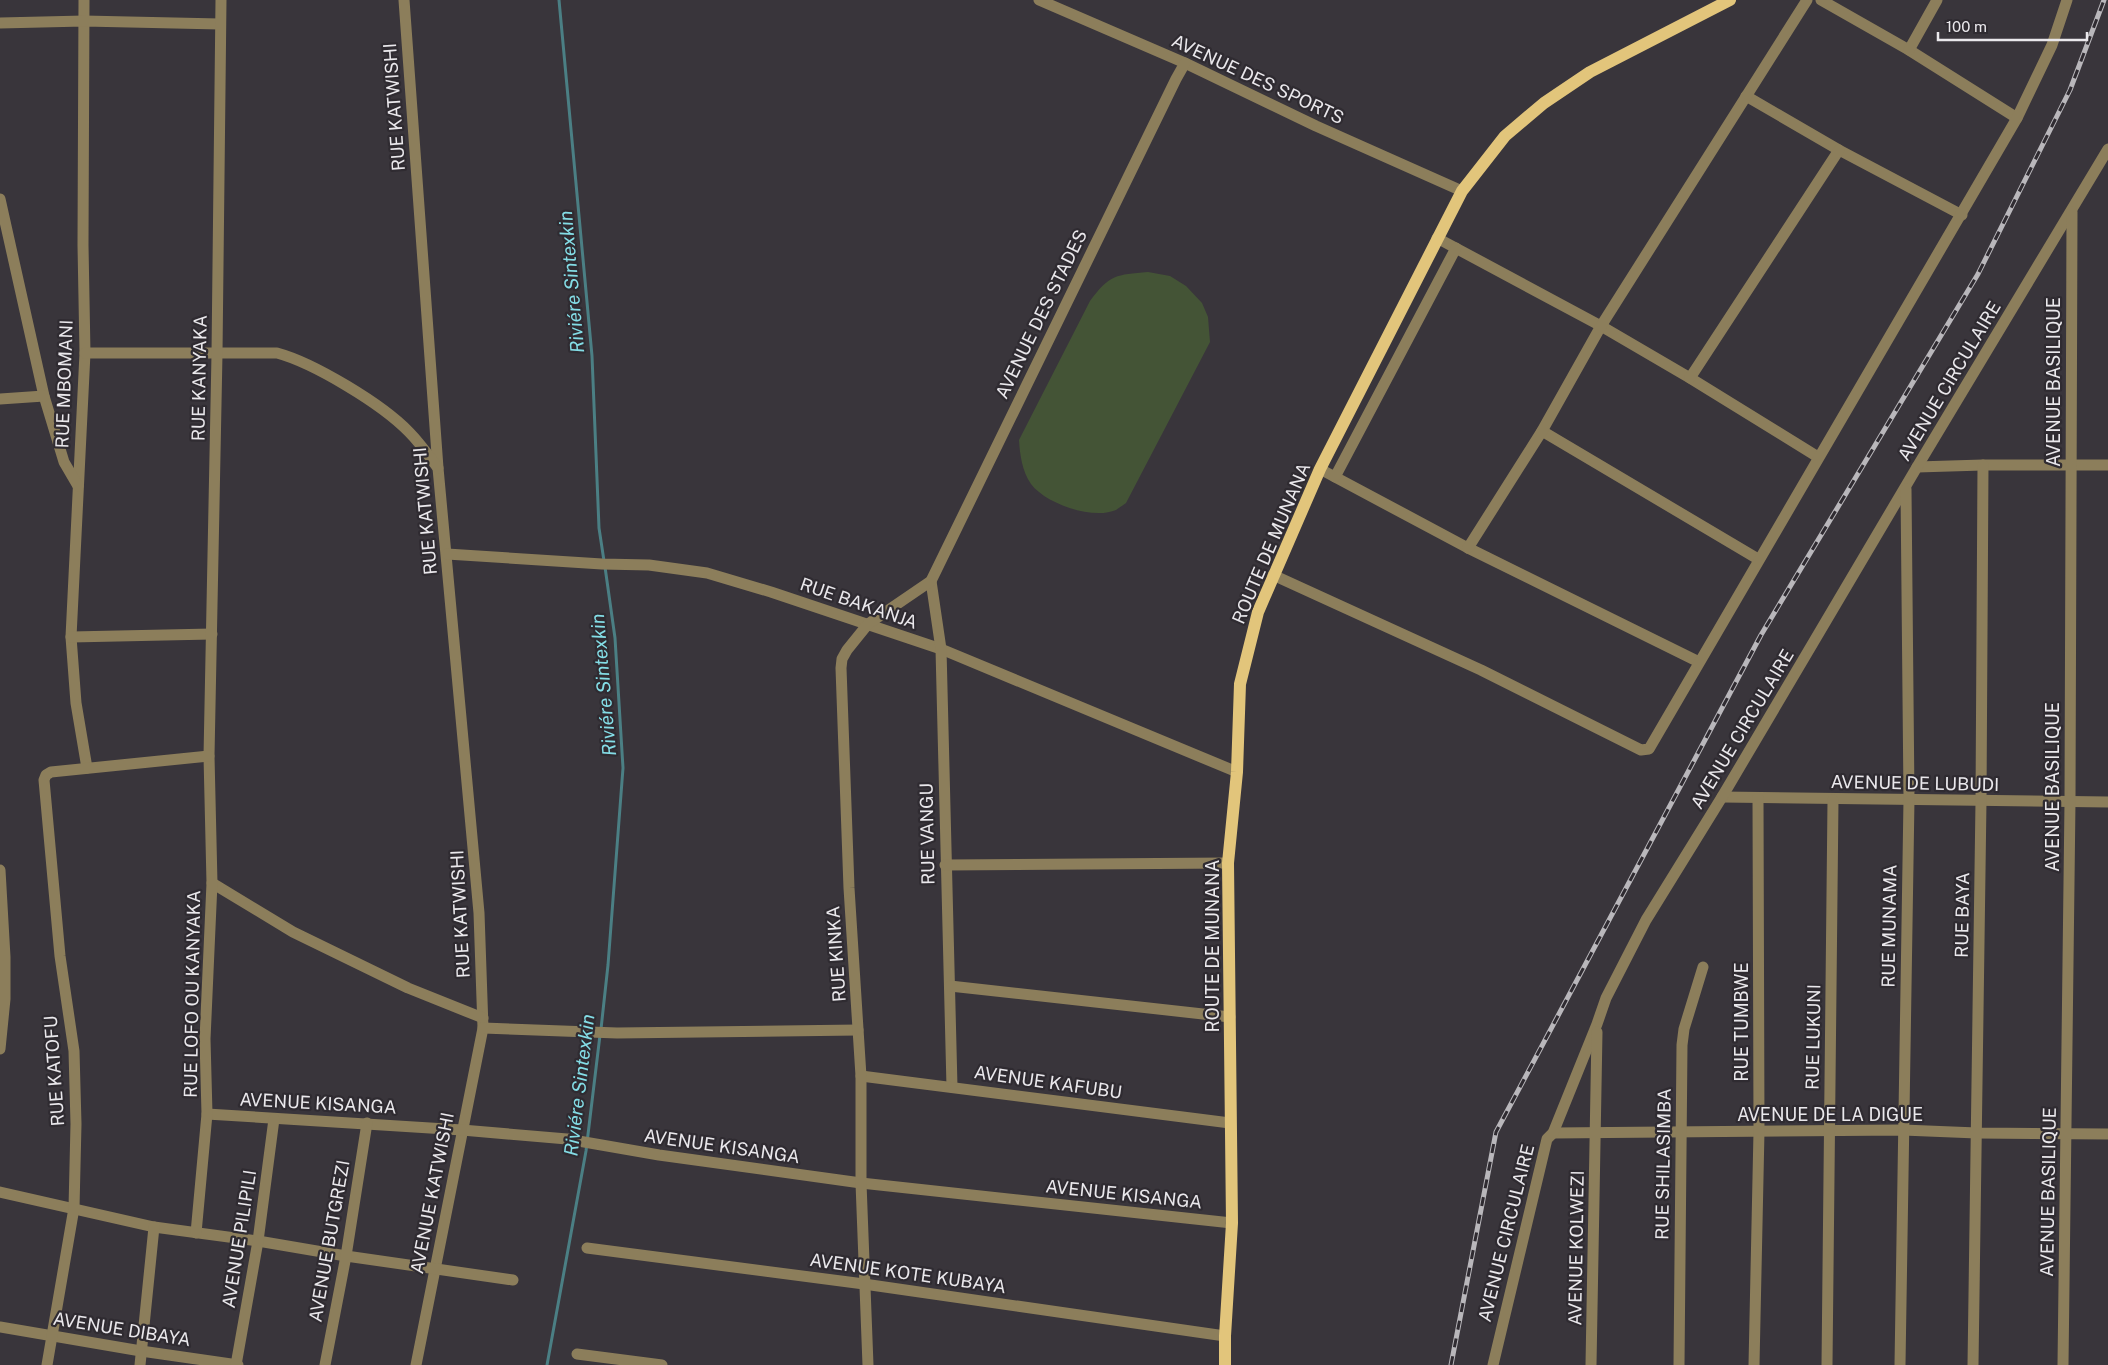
<svg xmlns="http://www.w3.org/2000/svg" width="2108" height="1365" viewBox="0 0 2108 1365" font-family="'Public Sans',sans-serif">
<style>
.green{fill:#445436}
.lines{fill:none;stroke-linecap:round;stroke-linejoin:round}
.stream{stroke:#4b7f84;stroke-width:3}
.minor{stroke:#8c7e5b;stroke-width:11}
.major{stroke:#e2c57b;stroke-width:12}
.rail-casing{stroke:#b9b7bb;stroke-width:5}
.rail{stroke:#2f2b31;stroke-width:3;stroke-dasharray:9;stroke-linecap:butt}
.labels{text-anchor:middle;dominant-baseline:central;stroke-width:4.5;stroke-linejoin:round;paint-order:stroke}
.street-label{font-size:18px;fill:#eae8ec;stroke:#2f2b31}
.water-label{font-size:19px;font-style:italic;fill:#84dde6;stroke:#2f2b31}
</style>
<rect width="100%" height="100%" fill="#39353b"/>
<path class="green" d="M1148,272L1170,276L1186,286L1202,303L1208,317L1210,342L1126,503C1123,505 1119,508 1116,510C1093,520 1046,504 1031,484C1022,471 1020,455 1019,440L1090,301C1110,274 1116,275 1148,272Z"/>
<g class="lines">
<g class="stream">
<polyline points="559,0 592,356 599,528 604,561"/>
<polyline points="601,1029 608,965 623,768 615,638 605,567"/>
<polyline points="547,1365 586,1151 600,1035"/>
</g>
<g class="minor">
<polyline points="84,0 83,245 85,353 71,637 76,703 87,768"/>
<polyline points="404,0 438,468 479,913 483,1028 416,1365"/>
<polyline points="1039,0 1185,63 1316,126 1462,191"/>
<polyline points="1821,0 1909,50 2017,118"/>
<polyline points="0,23 84,21 220,24"/>
<polyline points="1909,50 1937,0"/>
<polyline points="1746,96 1839,150 1962,215"/>
<polyline points="0,199 44,396 64,462 78,486"/>
<polyline points="1437,238 1601,326 1690,378 1818,457"/>
<path d="M85,353H277C314,363 382,404 409,432C420,443 429,456 438,468"/>
<polyline points="1690,378 1839,150"/>
<polyline points="0,399 44,396"/>
<polyline points="1542,431 1758,559"/>
<polyline points="1917,467 1983,465 2108,465"/>
<polyline points="1320,469 1468,548 1699,662"/>
<polyline points="1335,477 1456,248"/>
<polyline points="1468,548 1542,431 1601,326 1807,0"/>
<polyline points="447,554 602,564 649,565 707,573 771,592 941,649 1237,772"/>
<polyline points="1273,575 1481,670 1641,750 1649,749 2017,118 2052,45 2067,0"/>
<polyline points="931,581 941,649 952,1087"/>
<polyline points="71,637 212,634"/>
<polyline points="1722,797 2108,802"/>
<polyline points="945,865 1228,863"/>
<polyline points="0,870 5,957 5,999 0,1049"/>
<polyline points="212,883 293,932 408,988 483,1018"/>
<polyline points="950,986 1230,1017"/>
<polyline points="483,1028 617,1033 858,1030"/>
<polyline points="861,1076 1230,1123"/>
<polyline points="207,1114 462,1130 567,1139 659,1155 861,1183 1232,1223"/>
<polyline points="1553,1133 1903,1130 1977,1133 2108,1134"/>
<polyline points="0,1192 154,1227 258,1241 346,1256 513,1280"/>
<polyline points="196,1233 207,1114 205,1039 212,883 209,756 217,354 221,0"/>
<polyline points="587,1248 864,1284 1225,1336"/>
<polyline points="0,1327 141,1351 238,1365"/>
<polyline points="577,1354 662,1365"/>
<polyline points="47,1365 74,1208 76,1124 74,1051 60,956 44,780 46,775 51,772 209,756"/>
<polyline points="140,1365 154,1227"/>
<polyline points="236,1365 258,1241 274,1119"/>
<polyline points="325,1365 346,1256 367,1123"/>
<polyline points="868,1365 861,1183 861,1076 849,888 841,668 842,659 847,650 868,624 931,581 1176,79 1185,63"/>
<polyline points="1493,1365 1547,1139 1553,1133 1597,1024 1606,998 1646,920 1722,797 1917,467 2108,149"/>
<polyline points="1591,1365 1597,1032"/>
<polyline points="1679,1365 1682,1045 1684,1029 1703,967"/>
<polyline points="1754,1365 1759,1131 1758,798"/>
<polyline points="1827,1365 1833,800"/>
<polyline points="1900,1365 1909,799 1906,489"/>
<polyline points="1973,1365 1981,801 1983,465"/>
<polyline points="2063,1365 2070,802 2072,212"/>
</g>
<polyline class="major" points="1225,1365 1225,1336 1232,1223 1228,863 1237,772 1240,684 1258,612 1320,469 1462,191 1505,136 1544,103 1590,72 1730,0"/>
<g class="rail-casing">
<polyline id="rail" points="1451,1365 1496,1132 1761,635 1978,274 2070,90 2104,0"/>
</g>
<use href="#rail" class="rail"/>
</g>
<g class="labels">
<g class="street-label">
<text transform="translate(1258 79) rotate(25)">AVENUE DES SPORTS</text>
<text transform="translate(394 107) rotate(-94)">RUE KATWISHI</text>
<text transform="translate(1041 314) rotate(-64)">AVENUE DES STADES</text>
<text transform="translate(199 378) rotate(-89)">RUE KANYAKA</text>
<text transform="translate(1949 381) rotate(-59)">AVENUE CIRCULAIRE</text>
<text transform="translate(2053 382) rotate(-90)">AVENUE BASILIQUE</text>
<text transform="translate(64 384) rotate(-88)">RUE MBOMANI</text>
<text transform="translate(425 511) rotate(-95)">RUE KATWISHI</text>
<text transform="translate(1271 543) rotate(-67)">ROUTE DE MUNANA</text>
<text transform="translate(859 603) rotate(19)">RUE BAKANJA</text>
<text transform="translate(1742 729) rotate(-59)">AVENUE CIRCULAIRE</text>
<text transform="translate(1915 783) rotate(1)">AVENUE DE LUBUDI</text>
<text transform="translate(2052 787) rotate(-90)">AVENUE BASILIQUE</text>
<text transform="translate(927 834) rotate(-91)">RUE VANGU</text>
<text transform="translate(460 914) rotate(-93)">RUE KATWISHI</text>
<text transform="translate(1962 915) rotate(-89)">RUE BAYA</text>
<text transform="translate(1889 926) rotate(-89)">RUE MUNAMA</text>
<text transform="translate(1212 946) rotate(-90)">ROUTE DE MUNANA</text>
<text transform="translate(836 954) rotate(-94)">RUE KINKA</text>
<text transform="translate(192 994) rotate(-89)">RUE LOFO OU KANYAKA</text>
<text transform="translate(1741 1022) rotate(-90)">RUE TUMBWE</text>
<text transform="translate(1813 1037) rotate(-89)">RUE LUKUNI</text>
<text transform="translate(54 1071) rotate(-94)">RUE KATOFU</text>
<text transform="translate(1048 1082) rotate(8)">AVENUE KAFUBU</text>
<text transform="translate(318 1103) rotate(3)">AVENUE KISANGA</text>
<text x="1830" y="1114">AVENUE DE LA DIGUE</text>
<text transform="translate(722 1146) rotate(8)">AVENUE KISANGA</text>
<text transform="translate(1663 1164) rotate(-89)">RUE SHILASIMBA</text>
<text transform="translate(2048 1192) rotate(-89)">AVENUE BASILIQUE</text>
<text transform="translate(432 1193) rotate(-79)">AVENUE KATWISHI</text>
<text transform="translate(1124 1194) rotate(6)">AVENUE KISANGA</text>
<text transform="translate(1506 1233) rotate(-76)">AVENUE CIRCULAIRE</text>
<text transform="translate(239 1239) rotate(-81)">AVENUE PILIPILI</text>
<text transform="translate(329 1241) rotate(-80)">AVENUE BUTGREZI</text>
<text transform="translate(1576 1248) rotate(-89)">AVENUE KOLWEZI</text>
<text transform="translate(908 1273) rotate(8)">AVENUE KOTE KUBAYA</text>
<text transform="translate(122 1329) rotate(9)">AVENUE DIBAYA</text>
</g>
<g class="water-label">
<text transform="translate(571 282) rotate(-95)">Riviére Sintexkin</text>
<text transform="translate(603 685) rotate(-95)">Riviére Sintexkin</text>
<text transform="translate(579 1085) rotate(-83)">Riviére Sintexkin</text>
</g>
</g>
<path d="M1938 32v8h149v-8" fill="none" stroke="#eae8ec" stroke-width="2.5"/>
<text x="1946" y="32" font-size="15" fill="#eae8ec" stroke="#2f2b31" stroke-width="4" paint-order="stroke">100 m</text>
</svg>
